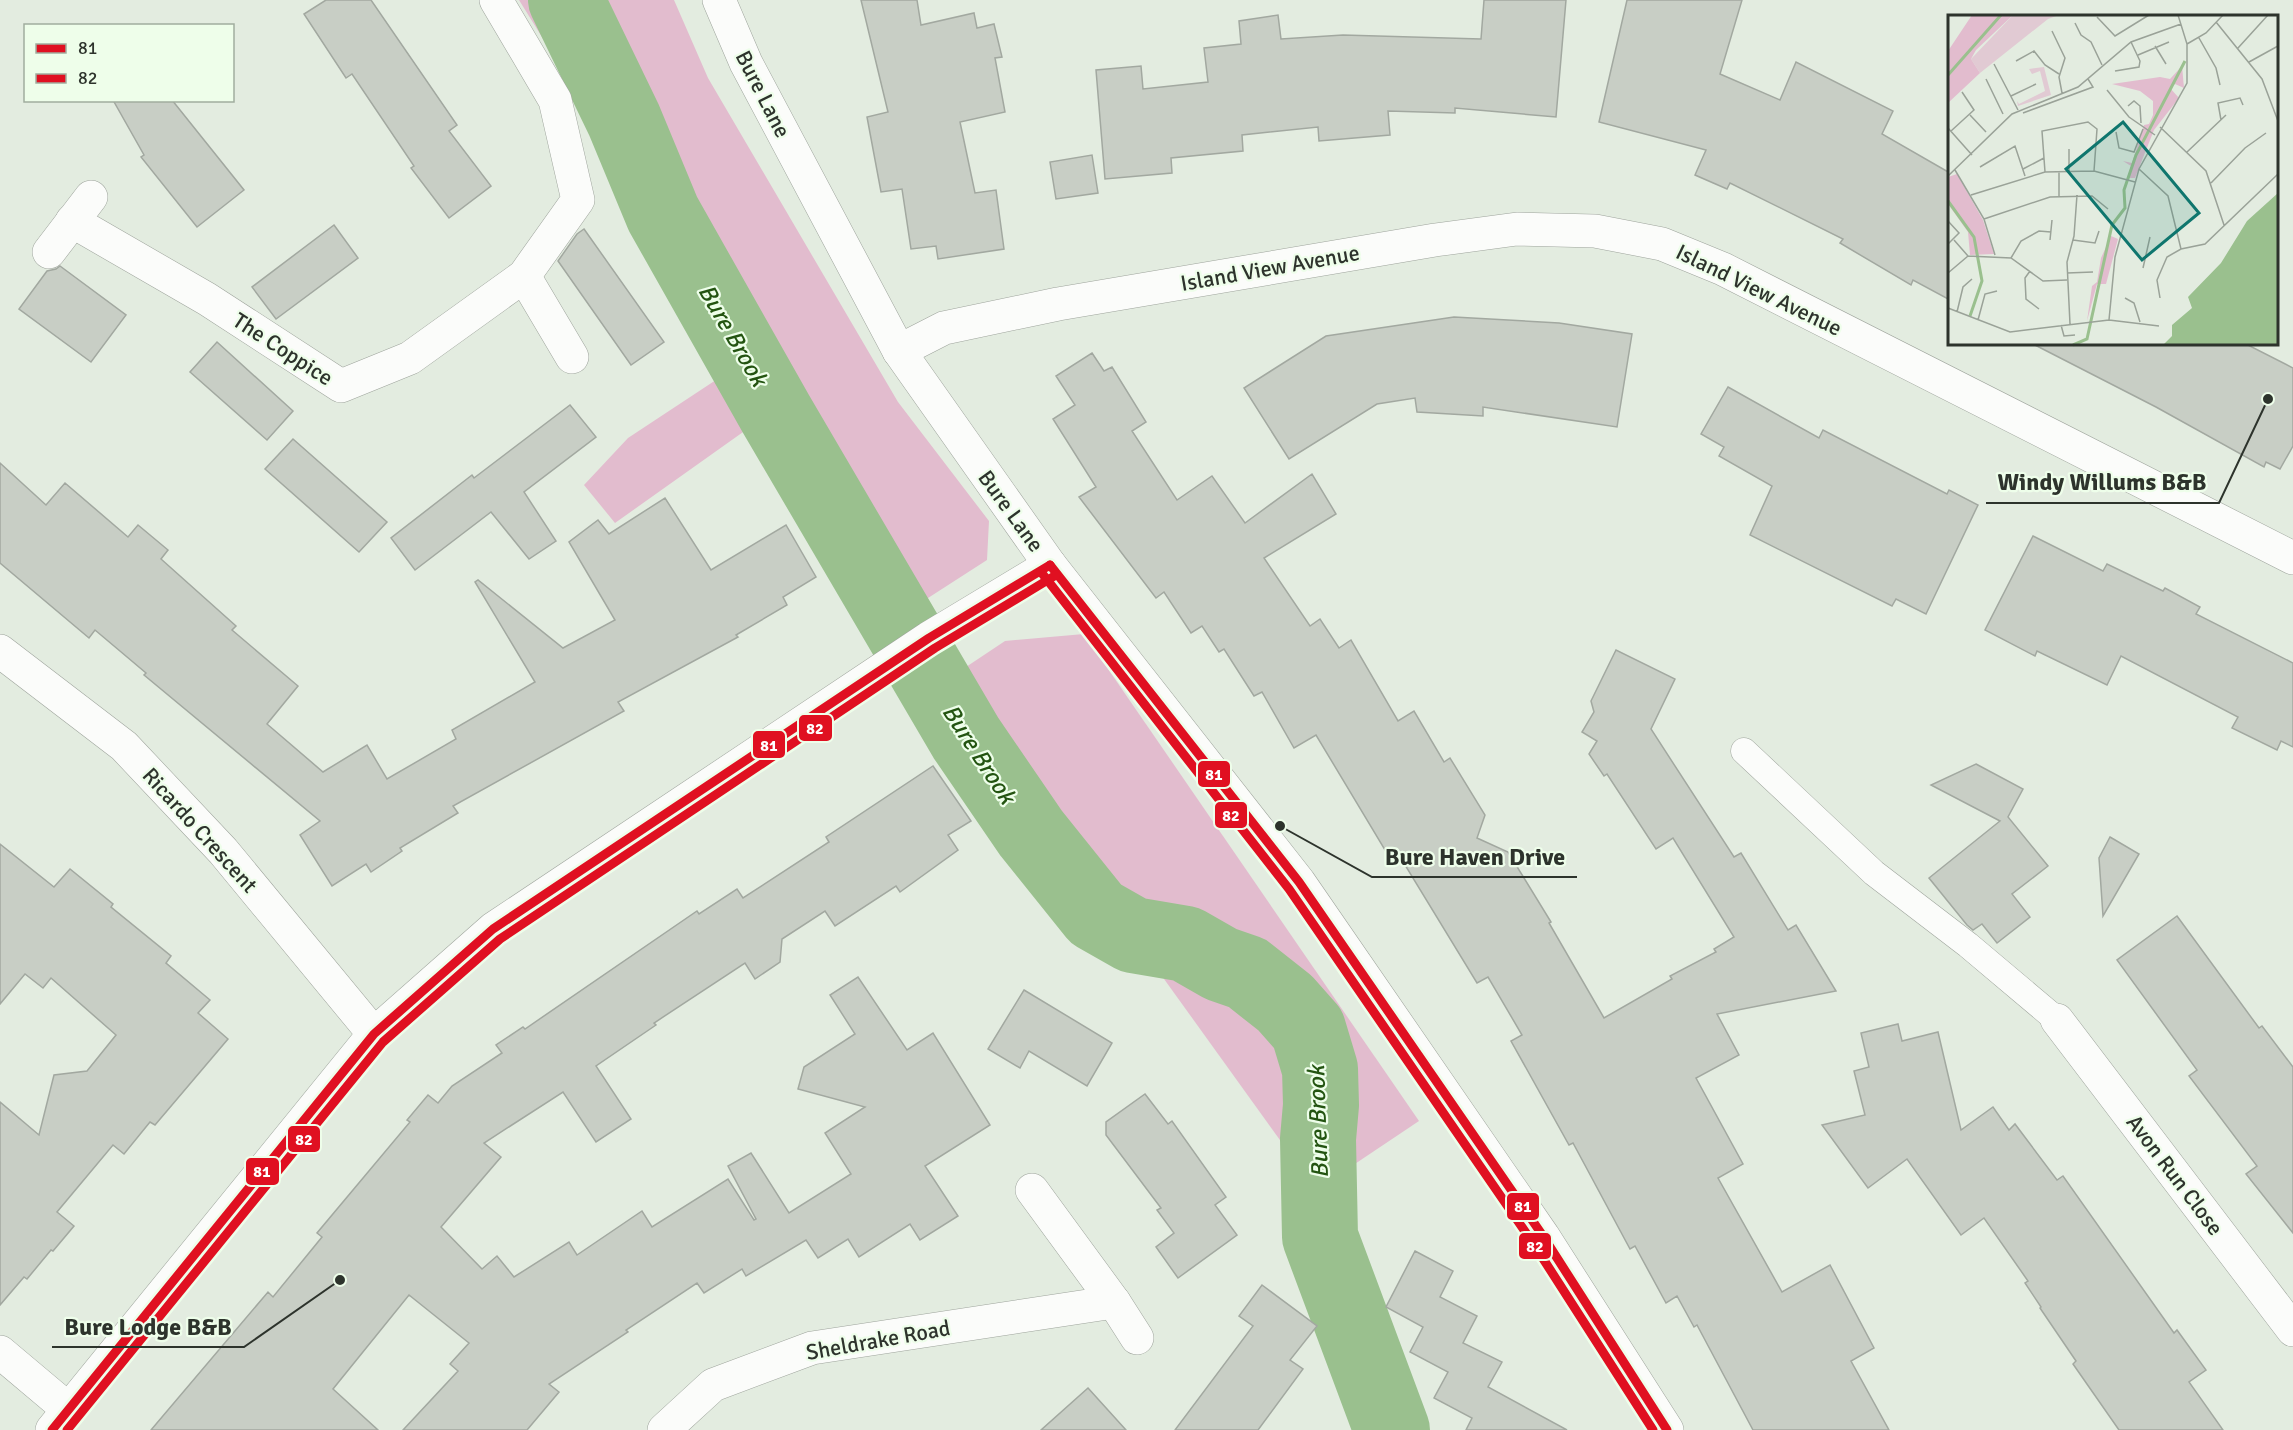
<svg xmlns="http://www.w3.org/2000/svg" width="2293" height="1430" viewBox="0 0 2293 1430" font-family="Signika,sans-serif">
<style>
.forest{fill:#e2bcce}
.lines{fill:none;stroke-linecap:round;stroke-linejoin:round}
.river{stroke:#9ac08e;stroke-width:76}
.building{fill:#c8cec5;stroke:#a2a8a0;stroke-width:1.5}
.lane-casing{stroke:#9ea49c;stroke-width:27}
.street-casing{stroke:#9ea49c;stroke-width:34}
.secondary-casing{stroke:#9ea49c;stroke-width:34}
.lane{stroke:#fbfcfa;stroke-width:26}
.street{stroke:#fbfcfa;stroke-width:33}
.secondary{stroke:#fbfcfa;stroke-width:33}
.bus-1-casing{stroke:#eefeea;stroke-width:14}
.bus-2-casing{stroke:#eefeea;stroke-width:14}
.bus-1{stroke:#e01021;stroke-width:9}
.bus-2{stroke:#e01021;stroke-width:9}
.labels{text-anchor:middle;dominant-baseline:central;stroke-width:4.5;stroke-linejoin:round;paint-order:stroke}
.street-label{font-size:22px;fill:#2d332c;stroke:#eefeea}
.water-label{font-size:24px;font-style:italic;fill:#235411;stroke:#eefeea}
.inset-river{fill:none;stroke:#9ac08e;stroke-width:3}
.inset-road{fill:none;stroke:#9aa298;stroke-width:1.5}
.view{fill:#0f766e;fill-opacity:0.15;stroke:#0f766e;stroke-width:3}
.inset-edge{fill:none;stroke:#2d332c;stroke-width:3}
.leader{fill:none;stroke:#2d332c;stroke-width:2}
.callout-dot{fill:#2d332c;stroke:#eefeea;stroke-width:2}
.callout-label{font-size:24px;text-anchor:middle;font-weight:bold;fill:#2d332c;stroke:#eefeea;stroke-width:4.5;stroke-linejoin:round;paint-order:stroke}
.line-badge{stroke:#eefeea;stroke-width:2}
.badge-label{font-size:16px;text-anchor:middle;font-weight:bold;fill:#fff}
</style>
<rect width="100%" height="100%" fill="#e3ece0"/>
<g class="forest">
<polygon points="519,0 674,0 708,78 898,402 989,521 987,560 883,627 760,420 615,523 584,485 628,438 725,374 609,145"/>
<polygon points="1084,634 1419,1121 1316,1190 948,679 1005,641"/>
</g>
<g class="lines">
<polyline class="river" points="566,0 624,120 663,214 776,414 966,738 1031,833 1096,914 1133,935 1186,944 1221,964 1247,973 1285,1003 1308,1029 1320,1069 1321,1105 1318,1139 1320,1237 1392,1430"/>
</g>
<g class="building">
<polygon points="326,0 371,0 457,125 449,131 491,186 449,218 411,168 414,166 352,74 346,78 304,14"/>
<polygon points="861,0 917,0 921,25 974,13 977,28 994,24 1002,57 995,58 1005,112 960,122 975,193 996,190 1004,249 938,259 936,246 911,249 902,189 881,192 867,117 888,112"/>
<polygon points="1484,0 1566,0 1556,117 1455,108 1455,113 1388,111 1390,135 1319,141 1318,127 1242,135 1243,151 1171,158 1172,173 1105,179 1096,70 1141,66 1143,89 1208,82 1204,48 1241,44 1239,21 1278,15 1281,39 1343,35 1481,39"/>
<polygon points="1627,0 1742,0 1720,74 1780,100 1796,62 1893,111 1882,134 1950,173 1950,300 1913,280 1911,285 1840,243 1843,239 1730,183 1727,189 1695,175 1706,150 1599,122"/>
<polygon points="113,100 172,100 244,190 197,227 141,157 144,155"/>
<polygon points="1092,155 1098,193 1056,199 1050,162"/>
<polygon points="334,225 358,258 276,319 252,287"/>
<polygon points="584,229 664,342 631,365 558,261 577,234"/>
<polygon points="60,266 126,315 91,362 19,309 47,271 56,269"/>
<polygon points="1454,317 1559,323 1632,334 1617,427 1483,407 1483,416 1417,412 1415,398 1377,404 1289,459 1244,388 1326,336"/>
<polygon points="217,342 293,411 267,440 190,372"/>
<polygon points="2033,344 2246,344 2293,368 2293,446 2280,469 2266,462 2264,467 2156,407"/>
<polygon points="1092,353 1104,371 1112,367 1146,422 1132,431 1177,500 1212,476 1245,523 1312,474 1336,514 1264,558 1310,626 1320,619 1339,648 1351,640 1398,721 1414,711 1444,762 1450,758 1485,815 1477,838 1508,852 1551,922 1549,923 1604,1018 1672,979 1670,976 1716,952 1714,949 1734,937 1673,838 1656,849 1607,774 1604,776 1589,754 1597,741 1582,732 1594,712 1591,701 1616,650 1675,679 1651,729 1734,857 1741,853 1788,930 1796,925 1836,991 1717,1014 1739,1055 1696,1078 1743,1164 1718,1178 1782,1292 1830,1265 1874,1348 1851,1361 1889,1430 1753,1430 1697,1325 1694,1327 1677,1296 1666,1303 1635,1246 1630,1249 1573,1143 1569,1145 1511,1041 1522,1035 1488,977 1477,983 1399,855 1391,860 1316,735 1294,748 1262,692 1254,696 1224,649 1219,652 1202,626 1191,633 1164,592 1156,598 1079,497 1096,487 1053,419 1075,405 1056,376"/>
<polygon points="1728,387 1819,438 1823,430 1947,494 1949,490 1978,505 1926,614 1896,599 1892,606 1750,535 1772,486 1719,456 1724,447 1701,434"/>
<polygon points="570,405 596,437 524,492 556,541 529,559 491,512 415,570 391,538 472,475 474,478"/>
<polygon points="293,439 387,522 359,552 265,469"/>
<polygon points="0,463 46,505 65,483 128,537 138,525 168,550 161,559 236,626 232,630 298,686 267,724 323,772 367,745 387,779 456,739 452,730 535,682 475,582 478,580 563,648 615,620 569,542 598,520 609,534 665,498 711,570 786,525 816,577 783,597 787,605 736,635 738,637 618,702 624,711 453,806 458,813 400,848 402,851 371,872 366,864 332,886 300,835 320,821 144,675 146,673 95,630 89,638 0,563"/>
<polygon points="2033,536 2103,571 2107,564 2163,591 2165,588 2200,607 2196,614 2293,663 2293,747 2281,741 2277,750 2232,728 2238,717 2121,656 2107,685 2037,651 2035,656 1985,630"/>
<polygon points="1976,764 2023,789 2008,817 2048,866 2012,894 2030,917 1997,943 1982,924 1973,930 1967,925 1929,878 2000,821 1931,785"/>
<polygon points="933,766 971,821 948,835 958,850 900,892 896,886 835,926 825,911 782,939 780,962 755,979 745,963 654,1023 656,1025 596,1066 631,1119 596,1142 563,1092 484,1143 501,1157 441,1227 482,1269 497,1256 514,1277 569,1242 577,1255 642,1211 652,1227 728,1179 754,1220 756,1219 728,1166 751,1153 789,1213 851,1174 825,1133 865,1107 798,1089 804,1067 855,1034 830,995 858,977 907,1050 933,1033 990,1125 925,1166 958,1216 920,1240 910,1224 859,1257 848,1239 818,1258 806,1240 746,1276 742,1269 704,1293 697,1283 626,1330 628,1332 549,1384 559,1392 527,1430 403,1430 458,1371 450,1364 469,1343 409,1295 333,1389 378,1430 151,1430 268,1292 273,1297 322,1237 317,1233 410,1122 407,1120 428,1095 438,1103 452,1086 502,1053 496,1045 523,1027 525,1029 697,911 699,914 737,889 743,898 829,842 826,837"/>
<polygon points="2110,837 2139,854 2103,916 2099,858"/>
<polygon points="0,844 54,887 70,869 113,904 111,907 171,956 166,963 210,1000 198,1013 228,1039 155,1125 150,1122 124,1154 113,1145 57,1212 74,1226 53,1251 51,1250 27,1279 24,1277 0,1305 0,1102 39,1135 54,1075 87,1071 116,1035 51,978 43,988 25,974 0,1004"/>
<polygon points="2177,916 2259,1028 2262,1026 2293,1067 2293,1233 2246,1174 2257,1166 2189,1076 2197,1070 2117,960"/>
<polygon points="1024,990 1112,1043 1087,1086 1029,1051 1020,1068 988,1049"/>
<polygon points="1898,1024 1902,1041 1938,1032 1961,1130 1993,1107 2009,1130 2015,1124 2057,1180 2063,1176 2174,1333 2177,1330 2206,1370 2189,1382 2223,1430 2119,1430 2073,1364 2076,1361 2040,1308 2041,1307 2025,1283 2028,1281 1984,1218 1961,1235 1907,1159 1868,1188 1822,1125 1865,1115 1854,1071 1869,1067 1861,1033"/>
<polygon points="1145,1094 1168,1124 1172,1121 1226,1197 1215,1205 1237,1235 1178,1278 1156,1247 1174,1233 1157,1210 1161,1208 1106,1135 1106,1122"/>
<polygon points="1415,1251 1453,1271 1440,1297 1477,1316 1463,1343 1502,1362 1488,1387 1567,1430 1466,1430 1472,1418 1434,1398 1448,1372 1410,1352 1423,1327 1386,1307"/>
<polygon points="1262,1285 1317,1326 1290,1360 1303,1369 1258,1430 1175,1430 1253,1326 1239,1316"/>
<polygon points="1088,1388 1126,1430 1041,1430"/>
</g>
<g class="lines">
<g class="lane-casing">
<polyline id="lane" points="1744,751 1874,873 1968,945 2057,1020"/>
</g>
<g class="street-casing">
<g id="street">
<polyline points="72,221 207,299 341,386 410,358 524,276 578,200 555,100 496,0"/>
<polyline points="49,252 91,197"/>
<polyline points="524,276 572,357"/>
<polyline points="899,351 944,328 1058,304 1435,240 1517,229 1595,231 1662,244 1723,269 2293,558"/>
<polyline points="0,651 124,746 223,851 374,1034"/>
<polyline points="2057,1020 2293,1330"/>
<polyline points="1032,1190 1114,1302 1137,1338"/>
<polyline points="0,1352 69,1410"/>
<polyline points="52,1430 374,1034 493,929 929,638 1050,565"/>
<polyline points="664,1430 713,1385 812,1348 1114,1302"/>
</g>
</g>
<g class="secondary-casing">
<polyline id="secondary" points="719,0 746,63 899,351 1050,565 1299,882 1543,1236 1667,1430"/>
</g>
<use href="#lane" class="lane"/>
<use href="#street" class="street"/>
<use href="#secondary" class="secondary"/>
<g class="bus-1-casing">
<g id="bus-1">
<polyline points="1050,565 1299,882 1543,1236 1667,1430"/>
<polyline points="52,1430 374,1034 493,929 929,638 1050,565"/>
</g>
</g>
<g class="bus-2-casing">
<g id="bus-2">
<polyline points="1041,572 1289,889 1533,1243 1653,1430"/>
<polyline points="67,1430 383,1042 500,939 935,648 1056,575"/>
</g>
</g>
<use href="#bus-1" class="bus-1"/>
<use href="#bus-2" class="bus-2"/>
</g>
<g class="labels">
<g class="street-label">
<text transform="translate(763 94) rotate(63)">Bure Lane</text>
<text transform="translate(1270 268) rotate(-10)">Island View Avenue</text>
<text transform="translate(1759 290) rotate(26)">Island View Avenue</text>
<text transform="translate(283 349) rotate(33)">The Coppice</text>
<text transform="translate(1011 511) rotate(54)">Bure Lane</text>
<text transform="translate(200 830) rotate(48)">Ricardo Crescent</text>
<text transform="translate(2175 1175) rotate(53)">Avon Run Close</text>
<text transform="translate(878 1340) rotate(-10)">Sheldrake Road</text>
</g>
<g class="water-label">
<text transform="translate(733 335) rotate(60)">Bure Brook</text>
<text transform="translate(979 754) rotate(57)">Bure Brook</text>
<text transform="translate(1318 1122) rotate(-92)">Bure Brook</text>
</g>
</g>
<g transform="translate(1948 15)">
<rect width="330" height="330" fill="#e3ece0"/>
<path d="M65,0H111L100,4L32,58L23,44ZM96,52L103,80L70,91L69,86L71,89L97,76L92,56L84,59L81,54Z" fill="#e1cad3"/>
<path d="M24,0H65L28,35L23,44L32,58L0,88V36ZM234,51L236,73L227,69L222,73L231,83L206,115L187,163H179L183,151L175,146L184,148L196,110L201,109L205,100V86L192,76L164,69L212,62L222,64ZM9,159L35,205L46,239L22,240L20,217L0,189V162ZM163,221L170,224L158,269H149L139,306L144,271L149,267L153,243Z" fill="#e2bcce"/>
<path d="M330,178V330H215L224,321V310L244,293L240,282L273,248L299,206Z" fill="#9ac08e"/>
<path class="inset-river" d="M0,60L53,0M0,186L26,222L34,266L22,301M125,330L139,324L164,210L177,193L176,175L188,140L237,46"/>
<path class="inset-road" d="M149,2L167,21L201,0M268,7L314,64L330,106M127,8L133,20L143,27L154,50M104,16L117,43L111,62L114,78M251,23L268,53L272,70M239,29L258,18L275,0M207,31L218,49M290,33L320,0M190,40L221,27M68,46L86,36L97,50L111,59M301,47L330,31M46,49L70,95M167,56L191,52L192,46L183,27M38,64L55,99M159,75L181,102L207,120M63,81L88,69M180,91L186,86L192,91L193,108M75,98L145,72L140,64M22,100L38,117M273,105L270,88L292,83L295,90M212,112L258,156L276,210M0,113L24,140M3,116L26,95L14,77M168,117L171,133L186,137L195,114M121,134V157M239,137L278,100M32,152L67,131L77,161M75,154L96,143M191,154L220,181L233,234M7,155L36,204L47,240M111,156V181M97,157L94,116L140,107L149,114L146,156M0,161L64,99L130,72L183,27L233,9M263,168L297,133L318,118M23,180L97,157L146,156L187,167M36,204L102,182L144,181L160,194M0,206L11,218L0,229M6,225L20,241L63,243L95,266L119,265M102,225L104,205M125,225L147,228L151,216M63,243L73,226L91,216L103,217M195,253L202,222M82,256L77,263L78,284L91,294M0,258L20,241M119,258L145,257M177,283L186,288L192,307M212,283L209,265L219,242L233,234L257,229L330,159M0,293L62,317L161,305L211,311M9,297L15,272L24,264M30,305L37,279L49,276M161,305L167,242L191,154L239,68V29L230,0M122,309L119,247L126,221L129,180M113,310L116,321L127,320"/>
<path class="view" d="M175,107L251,198L194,245L118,154Z"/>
<rect width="330" height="330" class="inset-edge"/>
</g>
<path class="leader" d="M2268 399L2219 503H1986M1280 826L1372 877H1577M340 1280L244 1347H52"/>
<g class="callout-dot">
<circle cx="2268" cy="399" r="6"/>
<circle cx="1280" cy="826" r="6"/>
<circle cx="340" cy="1280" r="6"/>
</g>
<g class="callout-label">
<text x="2102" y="490">Windy Willums B&amp;B</text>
<text x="1475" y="865">Bure Haven Drive</text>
<text x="148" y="1335">Bure Lodge B&amp;B</text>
</g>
<g class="line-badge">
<rect x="798" y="714" width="35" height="28" rx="6" fill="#e01021"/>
<rect x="752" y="730" width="34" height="29" rx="6" fill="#e01021"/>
<rect x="1197" y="760" width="34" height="28" rx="6" fill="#e01021"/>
<rect x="1214" y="801" width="34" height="28" rx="6" fill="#e01021"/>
<rect x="287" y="1125" width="34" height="28" rx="6" fill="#e01021"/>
<rect x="245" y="1157" width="35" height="29" rx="6" fill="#e01021"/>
<rect x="1506" y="1192" width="34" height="29" rx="6" fill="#e01021"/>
<rect x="1518" y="1232" width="34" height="28" rx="6" fill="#e01021"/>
</g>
<g class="badge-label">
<text x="815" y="734">82</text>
<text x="769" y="751">81</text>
<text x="1214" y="780">81</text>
<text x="1231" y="821">82</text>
<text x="304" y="1145">82</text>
<text x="262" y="1177">81</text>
<text x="1523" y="1212">81</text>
<text x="1535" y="1252">82</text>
</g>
<rect x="24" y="24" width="210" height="78" fill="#eefeea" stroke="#a1ad9e" stroke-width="1.5"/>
<rect x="36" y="44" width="30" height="9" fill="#e01021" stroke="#a1ad9e" stroke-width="1.5"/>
<text x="78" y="54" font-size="18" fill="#2d332c">81</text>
<rect x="36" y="74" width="30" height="9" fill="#e01021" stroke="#a1ad9e" stroke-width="1.5"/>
<text x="78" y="84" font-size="18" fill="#2d332c">82</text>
</svg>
